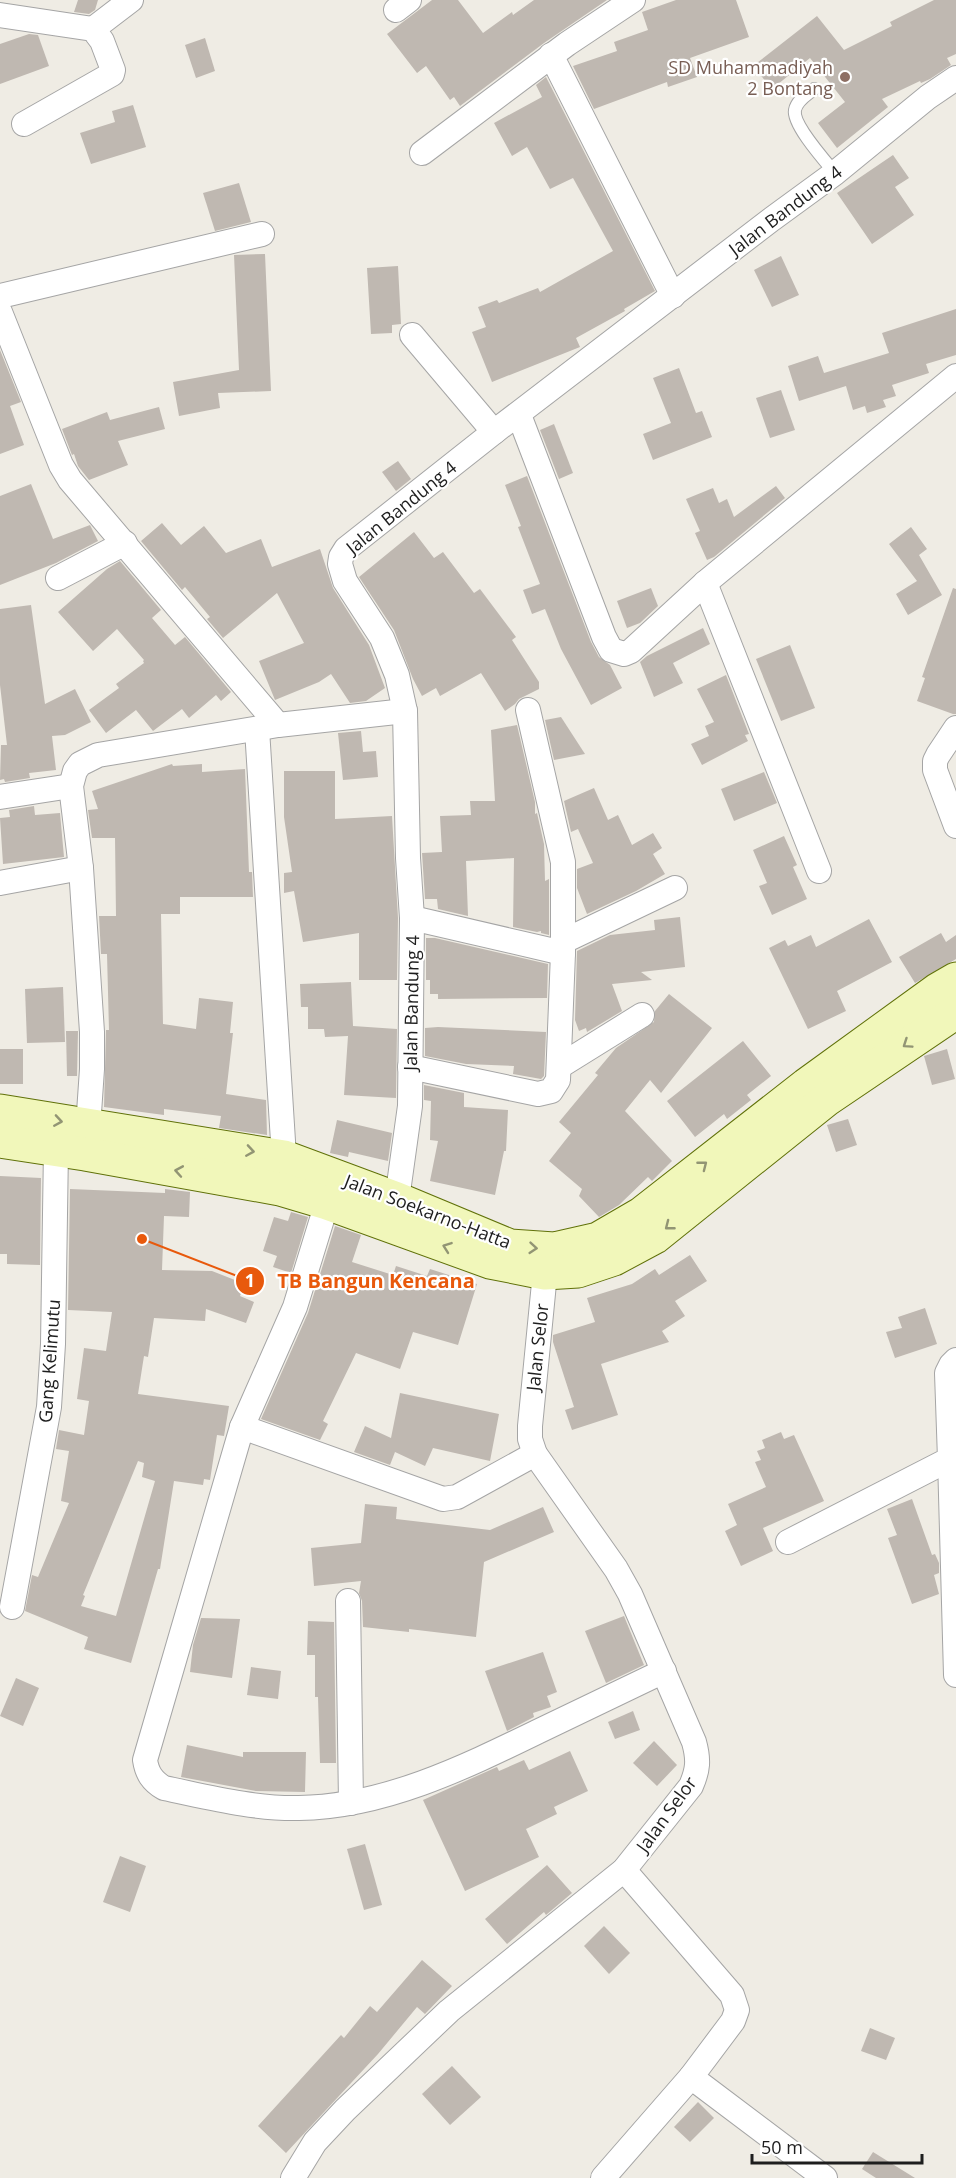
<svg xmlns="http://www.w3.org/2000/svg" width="956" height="2178" viewBox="0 0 956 2178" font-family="'Open Sans',sans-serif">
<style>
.building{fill:#bfb8b1;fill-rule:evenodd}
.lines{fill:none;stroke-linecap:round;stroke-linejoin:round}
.service-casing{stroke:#a5a5a5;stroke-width:14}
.minor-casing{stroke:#a5a5a5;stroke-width:26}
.secondary-casing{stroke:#607109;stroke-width:35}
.service{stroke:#fff;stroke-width:12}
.minor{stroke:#fff;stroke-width:24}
.secondary{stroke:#f1f7ba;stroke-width:33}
.oneway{stroke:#929574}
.education-dot{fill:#8d6e63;stroke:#fff;stroke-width:2}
.labels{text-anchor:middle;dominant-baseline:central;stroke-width:4.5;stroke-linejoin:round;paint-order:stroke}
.education-label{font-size:18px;fill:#785e54;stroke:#fff;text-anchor:end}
.street-label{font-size:18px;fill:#1e1e1e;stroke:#fff}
.leader{fill:none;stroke:#e8590c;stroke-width:2}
.callout-dot{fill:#e8590c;stroke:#fff;stroke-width:2}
.mark-label{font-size:18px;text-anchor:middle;font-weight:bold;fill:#fff}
.callout-label{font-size:20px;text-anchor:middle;font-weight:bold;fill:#e8590c;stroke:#fff;stroke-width:4.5;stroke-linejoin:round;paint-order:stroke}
</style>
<rect width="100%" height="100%" fill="#efece4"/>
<g class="building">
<polygon points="78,0 98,0 95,10 89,14 74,12"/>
<polygon points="432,0 458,0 483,33 512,12 513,15 534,0 607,0 544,43 460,106 454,97 450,100 426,66 417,73 387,34"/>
<polygon points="676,0 736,0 749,37 690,58 697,77 668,87 667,82 594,109 573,66 617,51 614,42 648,30 642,12"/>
<polygon points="934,0 956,0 956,54 947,58 951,65 930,79 921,83 920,81 882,99 888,107 837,148 818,123 845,102 810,58 772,89 753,66 817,16 844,50 892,26 890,22"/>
<polygon points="29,34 38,35 49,66 0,84 0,44"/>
<polygon points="205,38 215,71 196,78 185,45"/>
<polygon points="546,77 655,291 624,309 625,311 576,338 580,347 492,382 472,332 486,327 478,307 497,300 499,303 538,288 540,292 613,251 573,178 550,189 527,147 512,156 494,123 542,97 536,85"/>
<polygon points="133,105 146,147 91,164 80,133 115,122 112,111"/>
<polygon points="893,155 909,178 895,187 914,215 872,244 837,193"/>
<polygon points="239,183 251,222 215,231 203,193"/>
<polygon points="265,254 271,391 218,393 220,408 179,416 173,382 239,370 234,255"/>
<polygon points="781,256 799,295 772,307 754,270"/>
<polygon points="398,266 401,324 392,325 392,333 371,334 367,268"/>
<polygon points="956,309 956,355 926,364 929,373 892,385 896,396 883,400 886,407 867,413 865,406 853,410 846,386 799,401 788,366 818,356 824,373 889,353 882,333"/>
<polygon points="0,350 21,402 10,406 24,445 0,454"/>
<polygon points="679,368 696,413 702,411 712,437 653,460 643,434 671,423 653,378"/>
<polygon points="781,390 795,430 770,438 756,398"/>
<polygon points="159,407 165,429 118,441 128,465 89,480 78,466 74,454 72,455 62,429 107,412 110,420"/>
<polygon points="554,424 573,473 559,479 540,430"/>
<polygon points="398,461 411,479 396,491 382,472"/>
<polygon points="527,476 591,642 599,657 610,665 622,688 591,705 561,649 545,609 532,614 523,590 540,584 518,527 521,526 505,485"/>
<polygon points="31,484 53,539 90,525 98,541 56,563 0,585 0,496"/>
<polygon points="776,486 785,498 714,557 707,560 695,533 700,531 686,499 713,488 719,503 727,499 734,517"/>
<polygon points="162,523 181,545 204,526 226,553 261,539 272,567 320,549 333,588 369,645 385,688 366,701 350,703 331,674 319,682 275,700 259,661 304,643 277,593 223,638 207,619 210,617 185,587 182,590 141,541"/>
<polygon points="911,527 927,549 919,555 942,595 908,615 896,594 917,581 889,544"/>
<polygon points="414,532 434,558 443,552 474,593 480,589 516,637 512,640 539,682 539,689 519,699 515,704 505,711 481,673 440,696 436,688 422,696 413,679 394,630 359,577"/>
<polygon points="120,561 161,610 152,618 175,645 185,637 231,692 221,701 216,695 189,718 182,709 153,731 136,710 106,733 89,710 119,688 116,684 144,663 143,661 144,660 117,629 93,651 58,612 107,569"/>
<polygon points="651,588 658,606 640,623 627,628 617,601"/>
<polygon points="953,588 956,589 956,714 953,714 917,701 925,678 922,677"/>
<polygon points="31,605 45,704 75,689 91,722 65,735 52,736 56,770 29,773 30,778 5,782 4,779 0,780 1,745 7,745 0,685 0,609"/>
<polygon points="703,628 710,644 673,663 683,683 654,697 640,662 647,656"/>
<polygon points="790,645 815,708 781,721 756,659"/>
<polygon points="726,675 749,734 745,735 748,741 702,765 691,744 709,736 705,726 714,722 697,689"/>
<polygon points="561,717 585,754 554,760 545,720"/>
<polygon points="517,725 535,802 535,814 537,813 544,844 545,881 549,879 549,935 541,933 541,931 537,932 513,927 514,858 466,861 468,916 438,909 437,899 425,899 422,853 442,852 440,816 471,815 470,801 495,801 491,730"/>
<polygon points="361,731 363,752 376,751 378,777 343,780 338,733"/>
<polygon points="172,764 173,766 202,764 202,772 245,769 249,872 252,872 253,897 180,897 180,914 161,914 163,1024 196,1029 199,998 233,1002 230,1033 233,1033 226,1094 266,1100 267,1135 219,1128 221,1116 164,1109 164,1115 104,1107 106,1030 109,1030 107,954 101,954 99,916 116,916 115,838 92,838 88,810 98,809 92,791"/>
<polygon points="284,771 335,771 335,819 392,816 398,918 397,980 359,980 359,933 303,942 294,891 284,893 284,873 292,872 284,817"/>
<polygon points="764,772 777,803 734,821 721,789"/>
<polygon points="594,788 608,820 618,815 632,845 653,833 662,848 653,854 665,874 636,891 587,914 577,888 577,869 593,863 578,829 571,832 564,801"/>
<polygon points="34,806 35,815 60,813 64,857 3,864 0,818 10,817 9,810"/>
<polygon points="784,836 797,865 793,867 807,899 772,915 759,886 767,883 753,850"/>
<polygon points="680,917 685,967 641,972 652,980 612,984 622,1011 587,1032 586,1028 579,1031 575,1020 577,951 610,935 655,930 654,920"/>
<polygon points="869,919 892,962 837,991 846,1011 808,1029 769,948 785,940 788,946 811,935 816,947"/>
<polygon points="941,933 946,942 956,935 956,959 915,983 899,957"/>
<polygon points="426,938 435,938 548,964 547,998 438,999 438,994 430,994 430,980 426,980"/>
<polygon points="351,982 353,1026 397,1029 396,1098 344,1095 348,1036 325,1037 324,1029 308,1029 308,1007 301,1007 300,984"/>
<polygon points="63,987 65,1042 27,1043 25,989"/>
<polygon points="669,994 712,1028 661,1093 650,1080 625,1111 672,1161 652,1181 648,1177 619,1205 599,1217 579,1196 582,1189 549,1161 571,1133 559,1122 598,1075 595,1073 616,1048 654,1022 655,1011"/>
<polygon points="438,1027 546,1032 544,1076 541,1079 513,1074 514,1066 466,1064 425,1056 425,1028"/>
<polygon points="66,1031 78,1031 77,1076 67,1076"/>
<polygon points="743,1041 771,1076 747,1095 751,1100 727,1119 724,1114 695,1137 667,1101"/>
<rect x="0" y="1049" width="23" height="35"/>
<polygon points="947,1049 955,1079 932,1085 924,1056"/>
<polygon points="424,1085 464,1093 464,1107 508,1110 506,1151 504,1151 495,1195 430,1181 438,1141 430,1140 431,1101 424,1100"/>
<polygon points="848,1119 857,1145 836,1152 827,1125"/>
<polygon points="337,1120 392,1133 388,1161 349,1152 348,1157 330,1153"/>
<polygon points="0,1176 41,1178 40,1265 7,1264 7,1254 0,1254"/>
<path d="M70,1189L165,1193V1189L190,1192L189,1217L164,1216L162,1270L212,1271L245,1284L240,1296L254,1302L246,1323L206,1309L205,1321L154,1318L148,1357L144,1356L138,1394L229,1406L224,1436L217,1435L210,1480L204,1479L203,1485L174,1481L160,1569H158L131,1663L84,1649L88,1637L25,1611L32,1575L38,1577L69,1503L61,1501L69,1451L56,1449L59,1430L84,1435L89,1401L77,1399L84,1348L106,1351L112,1312L68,1310ZM138,1461L144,1463L142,1477L155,1481L116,1616L81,1606L85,1596L83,1595Z"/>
<polygon points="291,1212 308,1217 291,1273 273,1267 277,1256 263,1251 274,1217 288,1221"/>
<polygon points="335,1226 361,1235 352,1262 393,1275 396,1266 427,1276 430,1269 477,1284 458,1345 413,1332 400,1369 356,1353 323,1421 328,1424 320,1440 261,1419 308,1313"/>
<polygon points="690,1255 707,1281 675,1301 685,1316 662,1331 669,1342 601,1364 618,1415 572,1430 565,1410 574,1407 553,1342 553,1335 595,1322 587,1298 632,1284 655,1269 659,1275"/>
<polygon points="925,1308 937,1344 895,1358 886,1332 902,1328 898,1317"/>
<polygon points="400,1393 499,1414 490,1461 433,1448 425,1466 395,1452 390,1465 354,1452 365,1426 391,1438"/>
<polygon points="781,1432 784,1439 794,1435 824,1501 763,1528 773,1551 741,1566 725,1531 737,1525 728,1504 766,1487 755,1462 761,1460 757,1451 765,1448 762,1440"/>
<polygon points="912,1499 932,1555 935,1554 939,1563 939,1573 934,1575 939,1594 912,1604 888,1538 897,1535 887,1509"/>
<polygon points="365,1504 397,1507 396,1519 490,1530 543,1507 554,1532 484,1562 476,1637 409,1629 409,1632 363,1627 362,1601 359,1593 361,1581 314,1586 311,1548 361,1543"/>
<polygon points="624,1616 644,1665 606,1683 585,1631"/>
<polygon points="201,1618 240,1619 232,1678 190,1672 193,1645"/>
<polygon points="308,1621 334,1622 336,1763 320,1763 318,1697 315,1697 315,1655 307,1655"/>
<polygon points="543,1652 557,1692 547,1696 551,1707 533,1713 534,1717 507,1731 485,1671"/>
<polygon points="251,1667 281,1671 278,1699 247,1695"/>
<polygon points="16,1678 39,1688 23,1726 0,1716"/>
<polygon points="633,1711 640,1730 615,1739 608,1722"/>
<polygon points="654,1741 677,1765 657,1786 633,1763"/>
<polygon points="187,1745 243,1757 243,1752 306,1752 305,1792 256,1791 181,1777"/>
<polygon points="570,1751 588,1791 554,1807 557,1814 526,1829 539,1857 465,1891 423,1800 497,1767 499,1771 524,1760 529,1770"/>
<polygon points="365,1844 382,1905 364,1910 347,1849"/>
<polygon points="120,1856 146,1866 130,1912 103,1902"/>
<polygon points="547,1865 572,1893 546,1915 544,1912 507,1944 485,1919"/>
<polygon points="604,1926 630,1953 609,1974 584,1946"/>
<polygon points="422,1960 452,1986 425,2014 417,2007 378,2054 286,2153 258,2126 341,2035 344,2038 370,2006 377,2012"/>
<polygon points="870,2028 895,2038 886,2060 861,2051"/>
<polygon points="452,2066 481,2097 450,2125 422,2094"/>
<polygon points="698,2102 714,2118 690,2142 674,2127"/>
<polygon points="873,2152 915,2178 876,2178 862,2169"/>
</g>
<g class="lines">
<g class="service-casing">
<path id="service" d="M814,89C807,95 797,100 795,110C792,124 825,161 835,173"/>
</g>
<g class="minor-casing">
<g id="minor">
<polyline points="396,10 409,0"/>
<polyline points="0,15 93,29 102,41 113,70 112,74 24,124"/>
<polyline points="93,29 131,0"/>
<polyline points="551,55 673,296"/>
<polyline points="422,153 567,44 633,0"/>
<polyline points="0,296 262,234"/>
<polyline points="0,312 61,465 70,480 278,725"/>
<polyline points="412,335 494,432"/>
<polyline points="519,415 604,637 611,650 624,654 631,651 705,583 956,376"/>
<polyline points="58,578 125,543"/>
<polyline points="705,583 819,871"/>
<polyline points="956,728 938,755 935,761 935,770 956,826"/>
<polyline points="257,729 284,1157"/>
<polyline points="0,797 71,786"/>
<polyline points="0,883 81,868"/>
<polyline points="412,918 563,953"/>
<polyline points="562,942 675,888"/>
<polyline points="560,1066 642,1015"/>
<polyline points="410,1067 538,1094 551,1091 558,1080 563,953 563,862 528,710"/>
<polyline points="87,1142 92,1069 92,1032 81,868 71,786 75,771 80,764 98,755 278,725 405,711"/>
<polyline points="397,1199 410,1106 412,918 408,858 405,711 397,675 382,638 345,581 340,564 341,557 346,549 494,432 772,219 835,173 928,97 956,78"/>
<path d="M327,1203L295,1307L242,1427L145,1760C147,1773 152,1781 164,1788C208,1797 254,1809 299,1808C383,1807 463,1768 537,1732C579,1712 622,1691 664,1671"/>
<polyline points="242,1427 443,1499 457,1497 535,1454"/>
<polyline points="950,1459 956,1675"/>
<polyline points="788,1542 950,1459 947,1373 951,1365 956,1360"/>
<polyline points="348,1601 351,1803"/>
<polyline points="12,1607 49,1407 53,1344 56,1149"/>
<polyline points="691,2077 825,2178"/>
<path d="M293,2178L315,2142L345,2110L449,2011L624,1870L691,1786C698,1770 699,1760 694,1742L630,1594L616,1569L535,1454L530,1439V1426L545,1273"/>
<polyline points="603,2178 691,2077 733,2021 737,2010 732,1995 624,1870"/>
</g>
</g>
<g class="secondary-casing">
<g id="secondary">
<polyline points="0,1111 284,1157 397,1199 510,1246 554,1249 598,1239 641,1214 806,1085 937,990 956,979"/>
<polyline points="0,1141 85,1154 280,1189 327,1203 490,1262 545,1273 578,1271 614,1259 655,1237 826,1100 956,1012"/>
</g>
</g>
<use href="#service" class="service"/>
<use href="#minor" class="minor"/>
<use href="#secondary" class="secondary"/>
</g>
<defs><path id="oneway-chevron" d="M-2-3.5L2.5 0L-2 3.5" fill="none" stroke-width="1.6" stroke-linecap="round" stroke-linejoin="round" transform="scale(1.5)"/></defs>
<g class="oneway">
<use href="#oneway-chevron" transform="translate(907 1044) rotate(146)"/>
<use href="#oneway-chevron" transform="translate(58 1121) rotate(9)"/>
<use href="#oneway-chevron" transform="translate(250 1151) rotate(9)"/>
<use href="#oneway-chevron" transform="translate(703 1165) rotate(-38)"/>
<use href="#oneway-chevron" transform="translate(179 1171) rotate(-170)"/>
<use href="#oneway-chevron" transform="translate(669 1226) rotate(142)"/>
<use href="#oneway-chevron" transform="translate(447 1247) rotate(-160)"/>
<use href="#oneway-chevron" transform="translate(533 1248) rotate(5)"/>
</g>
<circle class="education-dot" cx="845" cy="77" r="6"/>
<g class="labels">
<g class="education-label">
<text x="833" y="67">SD Muhammadiyah<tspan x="833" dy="21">2 Bontang</tspan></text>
</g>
<g class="street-label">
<text transform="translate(785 210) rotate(-37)">Jalan Bandung 4</text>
<text transform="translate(401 507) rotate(-39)">Jalan Bandung 4</text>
<text transform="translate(411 1003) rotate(-89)">Jalan Bandung 4</text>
<text transform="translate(428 1211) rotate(21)">Jalan Soekarno-Hatta</text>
<text transform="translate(537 1347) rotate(-84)">Jalan Selor</text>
<text transform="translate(49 1361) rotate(-86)">Gang Kelimutu</text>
<text transform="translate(666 1814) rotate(-54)">Jalan Selor</text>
</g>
</g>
<path class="leader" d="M142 1239L250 1281"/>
<g class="callout-dot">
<circle cx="142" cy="1239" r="6"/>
<circle cx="250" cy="1281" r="15"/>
</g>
<g class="mark-label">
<text x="250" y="1287">1</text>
</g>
<g class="callout-label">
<text x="376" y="1288">TB Bangun Kencana</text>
</g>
<path d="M752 2154v9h170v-9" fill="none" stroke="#1e1e1e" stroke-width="3"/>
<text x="761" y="2154" font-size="18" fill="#1e1e1e" stroke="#ffffff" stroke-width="4.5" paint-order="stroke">50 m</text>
</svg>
